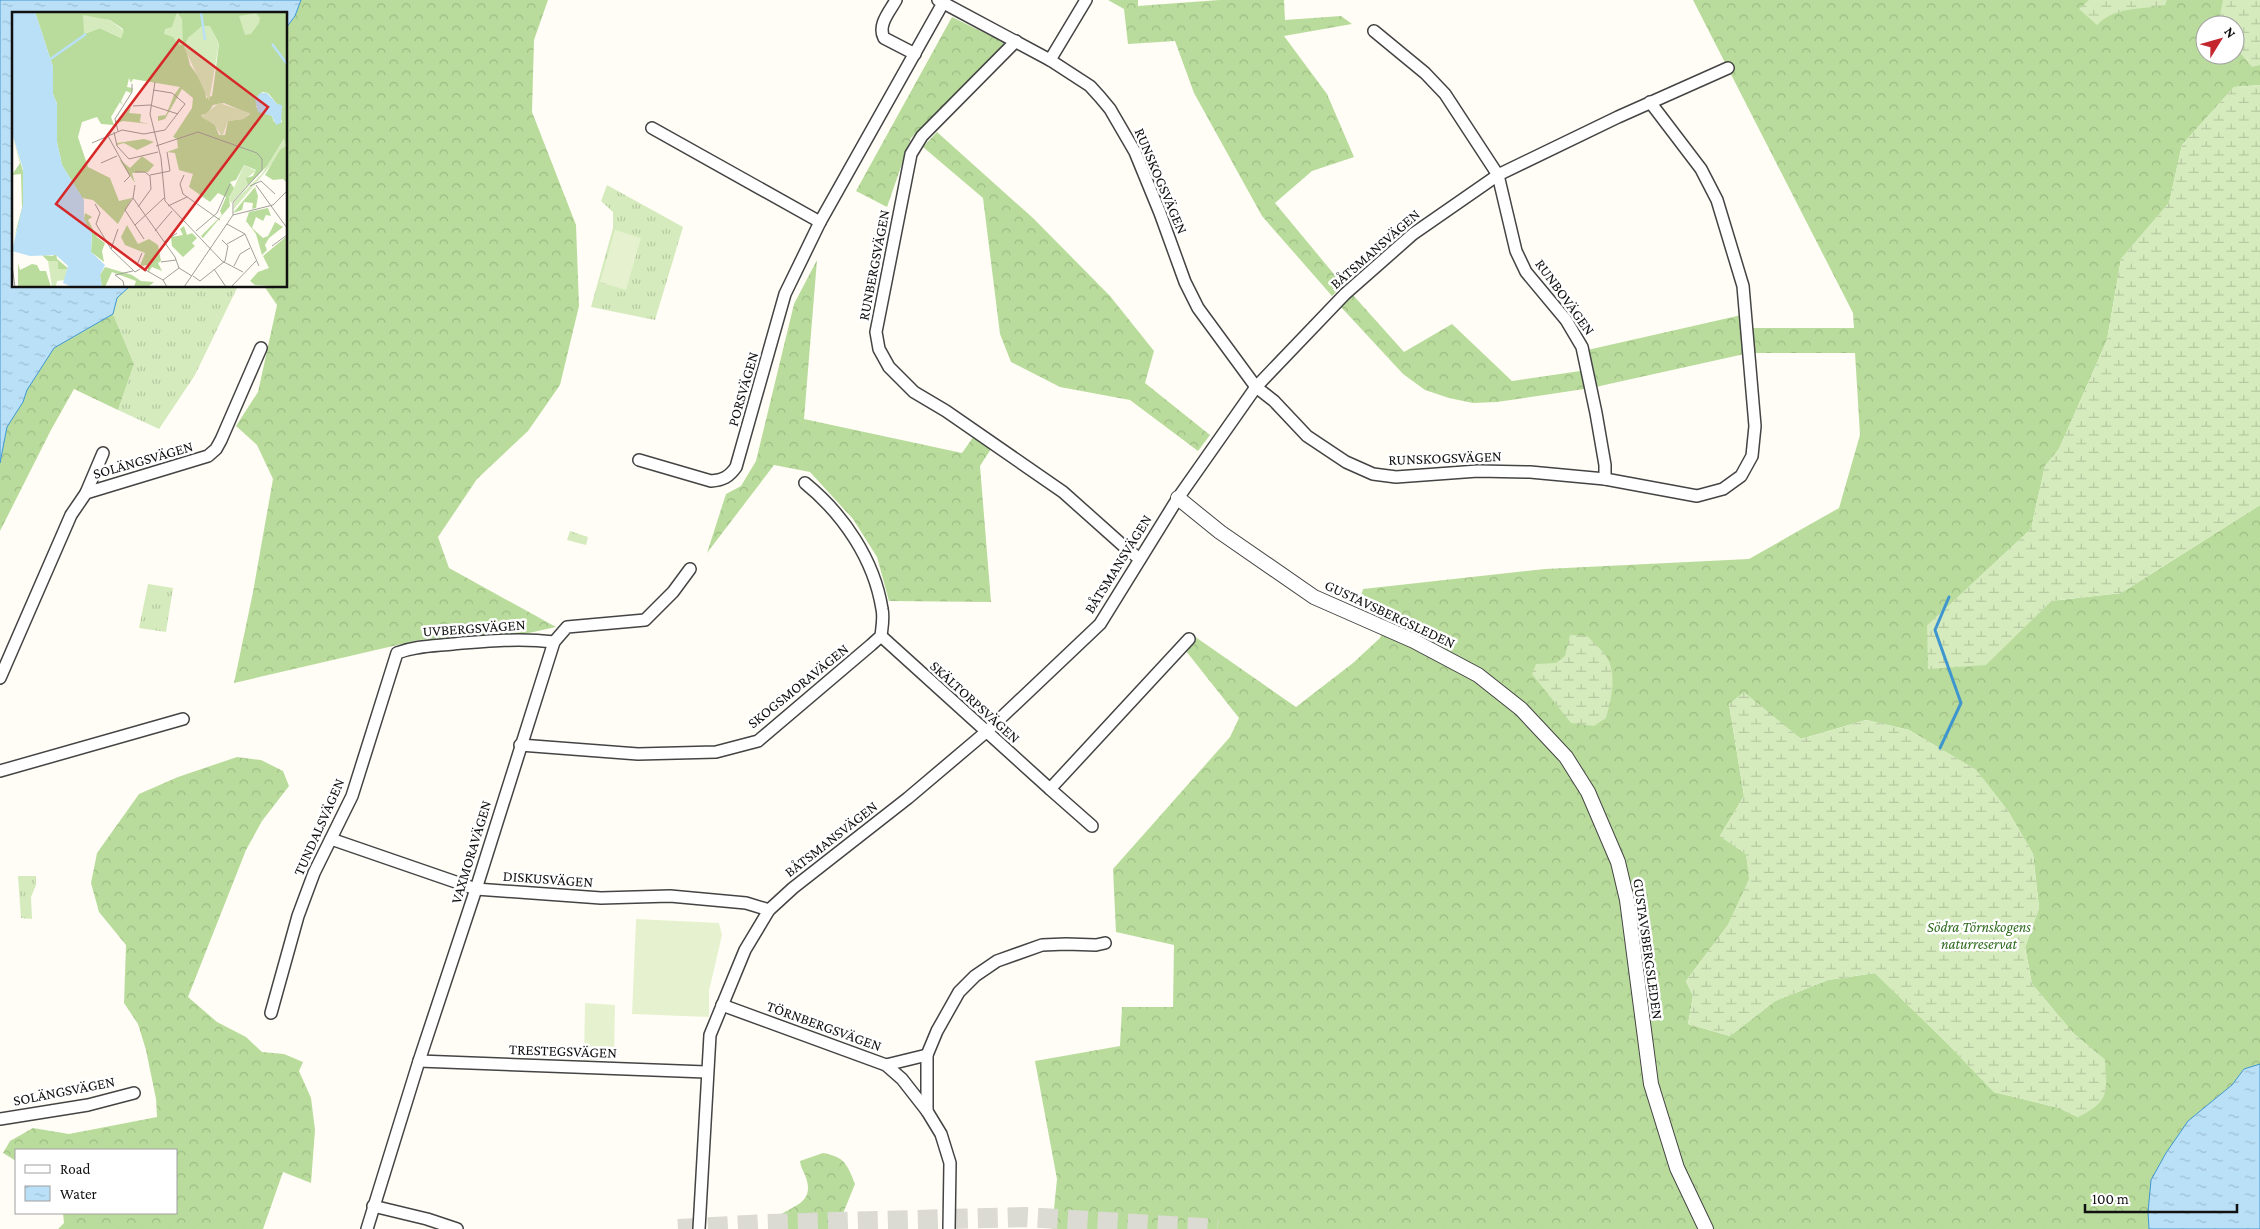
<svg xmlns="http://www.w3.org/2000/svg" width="2260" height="1229" viewBox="0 0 2260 1229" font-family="'Crimson Pro',serif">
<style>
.grass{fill:url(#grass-tufts)}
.forest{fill:url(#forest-crowns);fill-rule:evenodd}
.wetland{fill:url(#wetland-marsh)}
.pitch{fill:#e6f2cf}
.water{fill:url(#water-ripples);stroke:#3f96cf}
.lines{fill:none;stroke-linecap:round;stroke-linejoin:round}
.stream{stroke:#3f96cf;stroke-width:3}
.motorway-tunnel{stroke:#dbdad3;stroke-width:20;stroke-dasharray:20 10;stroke-linecap:butt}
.minor-casing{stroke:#444;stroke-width:14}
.tertiary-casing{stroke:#444;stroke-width:16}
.minor{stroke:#fff;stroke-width:11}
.tertiary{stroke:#fff;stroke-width:14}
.labels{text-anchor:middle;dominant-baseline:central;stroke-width:5;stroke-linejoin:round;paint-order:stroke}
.street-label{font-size:15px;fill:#111;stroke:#fff}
.park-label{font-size:15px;font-style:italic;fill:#2f6b1f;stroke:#fff}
.inset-river{fill:none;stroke:#b9e0f7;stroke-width:2.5}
.inset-road{fill:none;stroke:#a09f9a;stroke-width:1}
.view{fill:#d62828;fill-opacity:0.15;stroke:#d62828;stroke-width:2.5}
.inset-edge{fill:none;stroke:#111;stroke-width:2.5}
</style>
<defs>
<pattern id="grass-tufts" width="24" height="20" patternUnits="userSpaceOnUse" patternTransform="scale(1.25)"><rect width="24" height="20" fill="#d5ebbd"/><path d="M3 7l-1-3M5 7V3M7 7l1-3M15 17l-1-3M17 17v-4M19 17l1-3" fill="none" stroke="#b6c8a1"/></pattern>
<pattern id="forest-crowns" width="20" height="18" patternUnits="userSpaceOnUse" patternTransform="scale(1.25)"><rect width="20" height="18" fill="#b9dc9c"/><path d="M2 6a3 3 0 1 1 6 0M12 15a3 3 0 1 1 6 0" fill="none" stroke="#9ebc85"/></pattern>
<pattern id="wetland-marsh" width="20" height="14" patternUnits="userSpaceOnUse" patternTransform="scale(1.25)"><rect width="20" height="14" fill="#d5ebbd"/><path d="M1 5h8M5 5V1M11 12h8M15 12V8" fill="none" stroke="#b6c8a1"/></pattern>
<pattern id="water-ripples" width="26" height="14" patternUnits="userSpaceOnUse" patternTransform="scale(1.25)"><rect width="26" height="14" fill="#b9e0f7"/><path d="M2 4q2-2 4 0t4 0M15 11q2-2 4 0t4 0" fill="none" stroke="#9ebfd3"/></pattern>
</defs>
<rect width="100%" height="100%" fill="#fffdf5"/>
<g class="grass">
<polygon points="607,185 683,227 655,320 591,307 613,228 613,212 601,201"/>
<polygon points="130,286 238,286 195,375 159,429 118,410 134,364 113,314 117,298"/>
<polygon points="570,531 588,537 586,545 567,540"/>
<polygon points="148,584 173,588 166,632 139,628"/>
<polygon points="18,876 36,876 36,885 31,897 32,919 21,918"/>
</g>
<g class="forest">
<polygon points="301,0 548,0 534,40 532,112 576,225 579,306 560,385 528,431 477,479 438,537 449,568 556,627 524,634 419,640 234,683 253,592 273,479 257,445 236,426 258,392 277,305 264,286 286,286 286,28 295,16"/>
<polygon points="1108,0 1138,0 1138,6 1219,0 1284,0 1285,20 1341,16 1352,24 1284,36 1327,94 1354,157 1312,171 1275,203 1343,285 1332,296 1262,216 1194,93 1175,41 1128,44 1124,9"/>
<path d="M1693,0H2260V85L2234,87L2182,145L2169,203L2121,259L2107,340L2059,449L2045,466L2031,529L1927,626L1986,664L2051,601L2121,593L2260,505V1064L2244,1069L2232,1085L2188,1121L2148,1212L2149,1229H1052L1057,1179L1035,1061L1120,1046L1122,1007H1173L1174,945L1116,932L1113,869L1230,737L1239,718L1186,651L1194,636L1296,707L1353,663L1380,638L1388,616L1359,604L1363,589L1545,569L1749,559L1839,508L1860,435L1855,353H1749L1591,388L1497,402L1473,403L1449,398L1425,390L1403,374L1341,307L1353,295L1404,352L1452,324L1512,381L1587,370L1583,351L1746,314L1747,328H1854L1853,313ZM2205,25H2235V55H2205ZM1744,693L1801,739L1866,720L1909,730L1976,770L2008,811L2033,854L2039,908L2025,947L2032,984L2073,1033L2105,1060L2078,1117L2059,1108L1994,1092L1946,1042L1875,973L1828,980L1775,1001L1730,1036L1688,1024L1693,996L1686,981L1728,925L1750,879L1746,854L1720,836L1744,796L1729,704Z"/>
<polygon points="952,17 1009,45 911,138 887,207 856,191"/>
<polygon points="937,132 1034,219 1110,296 1154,351 1145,383 1210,435 1198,451 1130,400 1060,387 1011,362 1000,334 983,198 923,147"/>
<polygon points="817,260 804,419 962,453 974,436 991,449 980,466 991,602 889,601 877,557 853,519 810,472 774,465 707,553 726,494 741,486 756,461 794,304"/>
<polygon points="113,314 134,364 118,410 74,389 51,430 0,531 0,463 7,427 23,402 27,390 54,348"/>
<polygon points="237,757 261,760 283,771 289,786 262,821 246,850 188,997 217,1022 246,1037 262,1052 284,1054 303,1062 299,1071 311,1098 315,1130 311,1183 283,1172 263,1229 58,1229 64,1223 63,1213 176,1213 176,1150 16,1150 16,1161 3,1153 10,1141 33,1128 69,1134 157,1117 156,1099 146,1050 138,1024 124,1003 126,945 99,912 91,883 97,853 139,794 178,777"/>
<path d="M823,1153C845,1157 847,1164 855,1184L842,1216L839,1229H781L777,1224L778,1216C795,1205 816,1202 805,1175C803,1170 801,1168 800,1161Z"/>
</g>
<g class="wetland">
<path d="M2089,0H2167L2165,5C2142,10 2115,6 2097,25L2079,9Z"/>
<polygon points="2223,0 2260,0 2260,65 2252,67 2235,47 2235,25 2218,25"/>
<polygon points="2260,85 2260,505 2121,593 2051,601 1986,665 1928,669 1927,626 2031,529 2045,466 2059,449 2107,340 2121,259 2169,203 2182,145 2234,87"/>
<path d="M1570,635L1587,636C1593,642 1601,649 1606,656C1618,674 1611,700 1606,718L1594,726L1571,723L1532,674L1536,664L1556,663L1565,656Z"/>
<path d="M1744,692L1801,739L1866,720L1909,730L1976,770L2008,811L2033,854L2039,908L2025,948L2032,984L2073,1033L2105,1060C2107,1092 2110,1102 2078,1117L2059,1108L1994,1092L1946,1042L1875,973L1828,980L1775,1001L1730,1036L1688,1024L1693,996L1686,981L1728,925L1749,879L1746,854L1720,836L1744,796L1729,704Z"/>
</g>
<g class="pitch">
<polygon points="615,230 641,238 626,290 600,282"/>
<polygon points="636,919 719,923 722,935 709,991 709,1017 632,1014"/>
<polygon points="585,1003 615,1005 614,1060 584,1060"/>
</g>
<g class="water">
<polygon points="0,0 301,0 295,16 286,28 286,14 14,14 14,286 130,286 117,298 113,314 54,348 27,390 23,402 7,427 0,463"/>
<polygon points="2260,1064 2260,1229 2149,1229 2148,1212 2151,1180 2166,1153 2188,1121 2232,1085 2244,1069"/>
</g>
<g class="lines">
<polyline class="stream" points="1940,748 1961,703 1935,630 1949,597"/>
<polyline class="motorway-tunnel" points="678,1229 766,1224 1025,1217 1218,1229"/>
<g class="minor-casing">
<g id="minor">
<path d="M896,0C890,11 877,25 884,38L915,54"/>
<polyline points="938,0 1050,60 1090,86 1100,97 1110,109 1135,152 1160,213 1185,282 1198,308 1256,387 1274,401 1307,436 1346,462 1373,474 1396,477 1478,471 1530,472 1605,479 1697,496 1723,489 1741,476 1752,456 1755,426 1743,286 1717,200 1701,169 1650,102"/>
<polyline points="1374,31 1425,73 1445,94 1498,175 1516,251 1526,272 1566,320 1582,347 1596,413 1605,465 1605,479"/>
<polyline points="1016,41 922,136 911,154 876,332 879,349 889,367 914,392 946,411 1063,492 1128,550 1140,559"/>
<polyline points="1050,60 1086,0"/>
<polyline points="652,128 820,222"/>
<path d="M639,460L711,481C723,480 729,477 736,467L785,294L820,222L943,3"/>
<polyline points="86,493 103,453"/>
<polyline points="881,636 1050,789 1189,639"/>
<polyline points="0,678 71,515 86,493 208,456 216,449 221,440 261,348"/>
<path d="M520,745L638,754L716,752L758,741L871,645L881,636C882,627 884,617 882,609C874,559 843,514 805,483"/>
<polyline points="0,771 183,719"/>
<polyline points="1050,789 1092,826"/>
<polyline points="331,839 476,889 601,898 670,896 746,903 769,910"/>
<polyline points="722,1005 886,1065 902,1079 927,1111"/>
<path d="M271,1013L298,916L314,873L352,796L397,653C415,646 434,646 453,644C487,641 520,638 554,642"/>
<polyline points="419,1061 706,1072"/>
<polyline points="886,1065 927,1055"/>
<polyline points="0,1119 88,1105 134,1093"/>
<polyline points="373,1206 427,1219 457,1229"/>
<polyline points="367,1229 419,1061 476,889 554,642 567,627 645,620 673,592 690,569"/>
<polyline points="699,1229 710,1035 745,950 769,910 793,888 908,798 986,732 1100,624 1178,498 1256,387 1345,294 1413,234 1498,175 1618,117 1728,68"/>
<polyline points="949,1229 950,1163 941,1134 927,1111 927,1055 937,1031 959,992 975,976 997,961 1042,945 1066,944 1096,945 1105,943"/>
</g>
</g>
<g class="tertiary-casing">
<polyline id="tertiary" points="1178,498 1220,532 1314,597 1414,641 1478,675 1521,709 1566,757 1588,792 1618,862 1627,900 1651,1084 1677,1168 1706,1229"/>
</g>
<use href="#minor" class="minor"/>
<use href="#tertiary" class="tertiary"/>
</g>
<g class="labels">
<g class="street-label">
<text transform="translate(1161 181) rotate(67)">RUNSKOGSVÄGEN</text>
<text transform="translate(1375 249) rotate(-41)">BÅTSMANSVÄGEN</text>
<text transform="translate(874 265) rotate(-79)">RUNBERGSVÄGEN</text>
<text transform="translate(1565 297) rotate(54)">RUNBOVÄGEN</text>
<text transform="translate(743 389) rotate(-74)">PORSVÄGEN</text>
<text transform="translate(1445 458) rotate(-2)">RUNSKOGSVÄGEN</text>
<text transform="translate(143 460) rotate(-16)">SOLÄNGSVÄGEN</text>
<text transform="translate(1118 564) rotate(-58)">BÅTSMANSVÄGEN</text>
<text transform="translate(1390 614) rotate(25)">GUSTAVSBERGSLEDEN</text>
<text transform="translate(474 628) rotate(-4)">UVBERGSVÄGEN</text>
<text transform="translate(798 686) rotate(-39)">SKOGSMORAVÄGEN</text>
<text transform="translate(975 702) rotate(42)">SKÄLTORPSVÄGEN</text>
<text transform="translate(319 827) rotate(-66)">TUNDALSVÄGEN</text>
<text transform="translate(831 839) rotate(-38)">BÅTSMANSVÄGEN</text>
<text transform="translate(471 852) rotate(-73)">VAXMORAVÄGEN</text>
<text transform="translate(548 879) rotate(4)">DISKUSVÄGEN</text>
<text transform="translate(1648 949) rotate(82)">GUSTAVSBERGSLEDEN</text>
<text transform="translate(824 1026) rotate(20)">TÖRNBERGSVÄGEN</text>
<text transform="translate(563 1051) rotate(2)">TRESTEGSVÄGEN</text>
<text transform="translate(64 1091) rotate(-11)">SOLÄNGSVÄGEN</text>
</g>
<g class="park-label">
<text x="1979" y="927">Södra Törnskogens<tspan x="1979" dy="17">naturreservat</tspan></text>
</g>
</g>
<g transform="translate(12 12)">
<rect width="275" height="275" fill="#fffdf5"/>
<path d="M273,126L275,134L222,197V189L249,163ZM232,153L244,159L236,165V173L219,191L217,187ZM36,249H46V257H57L53,268L45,269L44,275H40Z" fill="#d5ebbd"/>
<path d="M23,0H275V171L271,167L261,168L253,163L268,138L274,134L272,127L255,154L236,173L234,166L241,164L244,158L232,153L224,168L218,170L222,176L217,186L218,194L191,226L189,224L210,203L208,199L214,185L206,181L198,190L177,175L181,162L167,158L163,141L155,140L166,136L165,127L161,125L180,96L181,86L170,77L153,107L139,111L146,109V104L154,103L162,83L168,75L121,67L119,71L117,66L115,75L121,76L119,81L114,79L109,89L111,93L108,90L99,105L102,113L89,112L85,105L70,110L66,125L76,155L98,166L107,189L120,186L106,212L81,188L70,186L50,153L45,130V92L41,82V55ZM73,6L98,8L111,17L109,26L88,16L72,22ZM202,22L207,32L202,71L200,84L194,86L193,74L178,53L173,33L177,25ZM250,80L256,81L265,92L270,110H262L260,104L244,95ZM212,91L238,102L231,107L216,109L213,123H207L203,113L189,103L195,102L201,93ZM119,95L117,101L129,102L128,110L138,112L111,109L103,112V108L107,109ZM0,121L11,159V200L2,226L10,196L9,162L0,163L8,151ZM132,127L142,130L125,138L112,131L105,133V131ZM130,144L142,153L136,160L120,161L123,171L107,147L118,156ZM243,175L246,184L244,196L240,197L241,191L232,190L230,198L221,201ZM256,196L259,204L254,203L251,209L244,205L240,216L251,226L256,224L263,210L271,215L257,226L253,233L255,238L250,243L244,222L234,209L237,200ZM73,201L80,205L76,208L85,225L93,231L90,239L92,250L79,240L80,223L72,207ZM115,213L126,232L137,227L146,233L149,249L146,251L150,259L140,255L136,261V253L128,254L133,241L113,233L109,225ZM172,214L175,223L180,221L185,226L180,231L183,234L171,245L160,234L159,225L171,223L168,217ZM275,224V275L243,273L238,269L246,260L257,256L251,244ZM44,240L45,247L57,257H46V249H36L30,243L41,244ZM6,251L8,258L20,252L25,253L28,259H34L39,275H6ZM93,255L120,263L129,269L142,270L136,275H122L124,269L100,260L93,275H90L88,263Z" fill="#b9dc9c" fill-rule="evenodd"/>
<path d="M165,0L170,7L171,33H167L161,25L152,22L153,17L160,15ZM244,1L248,6L247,11L239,22L233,23L227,4ZM71,3L98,8L112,19L109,26L88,16L72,22ZM190,14H198L207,32L197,89L172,35L177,25ZM207,91L238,101L231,107L216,109L210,125L203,113L189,105Z" fill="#d5ebbd"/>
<path d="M0,0H23L41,55V82L45,92V130L50,153L72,188V207L80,222L79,240L93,253L88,263L90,275H60L51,271L56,254L44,243L18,244L0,239L11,192V157L0,121ZM248,81H255L265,92L270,93L269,111L264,113L260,104L246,100L243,88Z" fill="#b9e0f7"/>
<path class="inset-river" d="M189,0L193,28M260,32L275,52M37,48L74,22"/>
<path class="inset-road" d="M143,70L138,102L149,146L153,189L210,249L231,260M121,94L138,93L166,102M106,119L103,107L120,80V72M102,120L105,134L117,147L146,140M96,124L118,164L112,170M80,131L110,118L132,122L153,118L173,92L160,81L141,78M144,134L186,120L245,141L250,147V158L221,190V203M89,151L105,144M123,160H133L138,164L139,177L126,195M138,163L158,159L155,140M172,163L168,172L171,182L208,208M123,173L121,186L163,245L167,256L180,264M244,173L275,216M238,174L249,169L263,182M121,186L113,198L132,227M83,192L88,201L84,212L99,237L123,260L128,257M156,194L175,185M215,212L233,222L247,254M123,213L152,186M143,219L160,199M184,219L205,201L218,172M152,230L165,221M215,232L233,222M260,234L275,223M99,237L106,217M130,241L125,253L151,268L155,275M149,250L164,248M0,253L3,275M222,254L228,242L238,236M202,257L214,275M181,264L188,269L213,249L216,234L210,228M151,268L167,256M112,275L111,269L103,263L121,259M172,275L221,203L261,193L275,179M219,275L244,249"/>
<path class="view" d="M167,28L256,95L133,258L44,192Z"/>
<rect width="275" height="275" class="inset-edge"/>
</g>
<rect x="15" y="1149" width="162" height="65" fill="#ffffff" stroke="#a0a0a0"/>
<rect x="25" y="1165" width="25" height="8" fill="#ffffff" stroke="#a0a0a0"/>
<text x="60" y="1174" font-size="15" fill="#111111">Road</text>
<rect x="25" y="1186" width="25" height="15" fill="url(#water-ripples)" stroke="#a0a0a0"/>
<text x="60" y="1199" font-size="15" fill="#111111">Water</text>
<g transform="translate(2220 40) rotate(53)"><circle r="24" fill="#ffffff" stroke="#a0a0a0"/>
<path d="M0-4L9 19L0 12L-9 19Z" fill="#c4262e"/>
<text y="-8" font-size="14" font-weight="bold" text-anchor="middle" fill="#111111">N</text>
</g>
<path d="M2085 1204v8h152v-8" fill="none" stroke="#111111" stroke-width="2.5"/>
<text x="2092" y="1204" font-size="15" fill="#111111" stroke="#ffffff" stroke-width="4" paint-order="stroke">100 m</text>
</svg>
